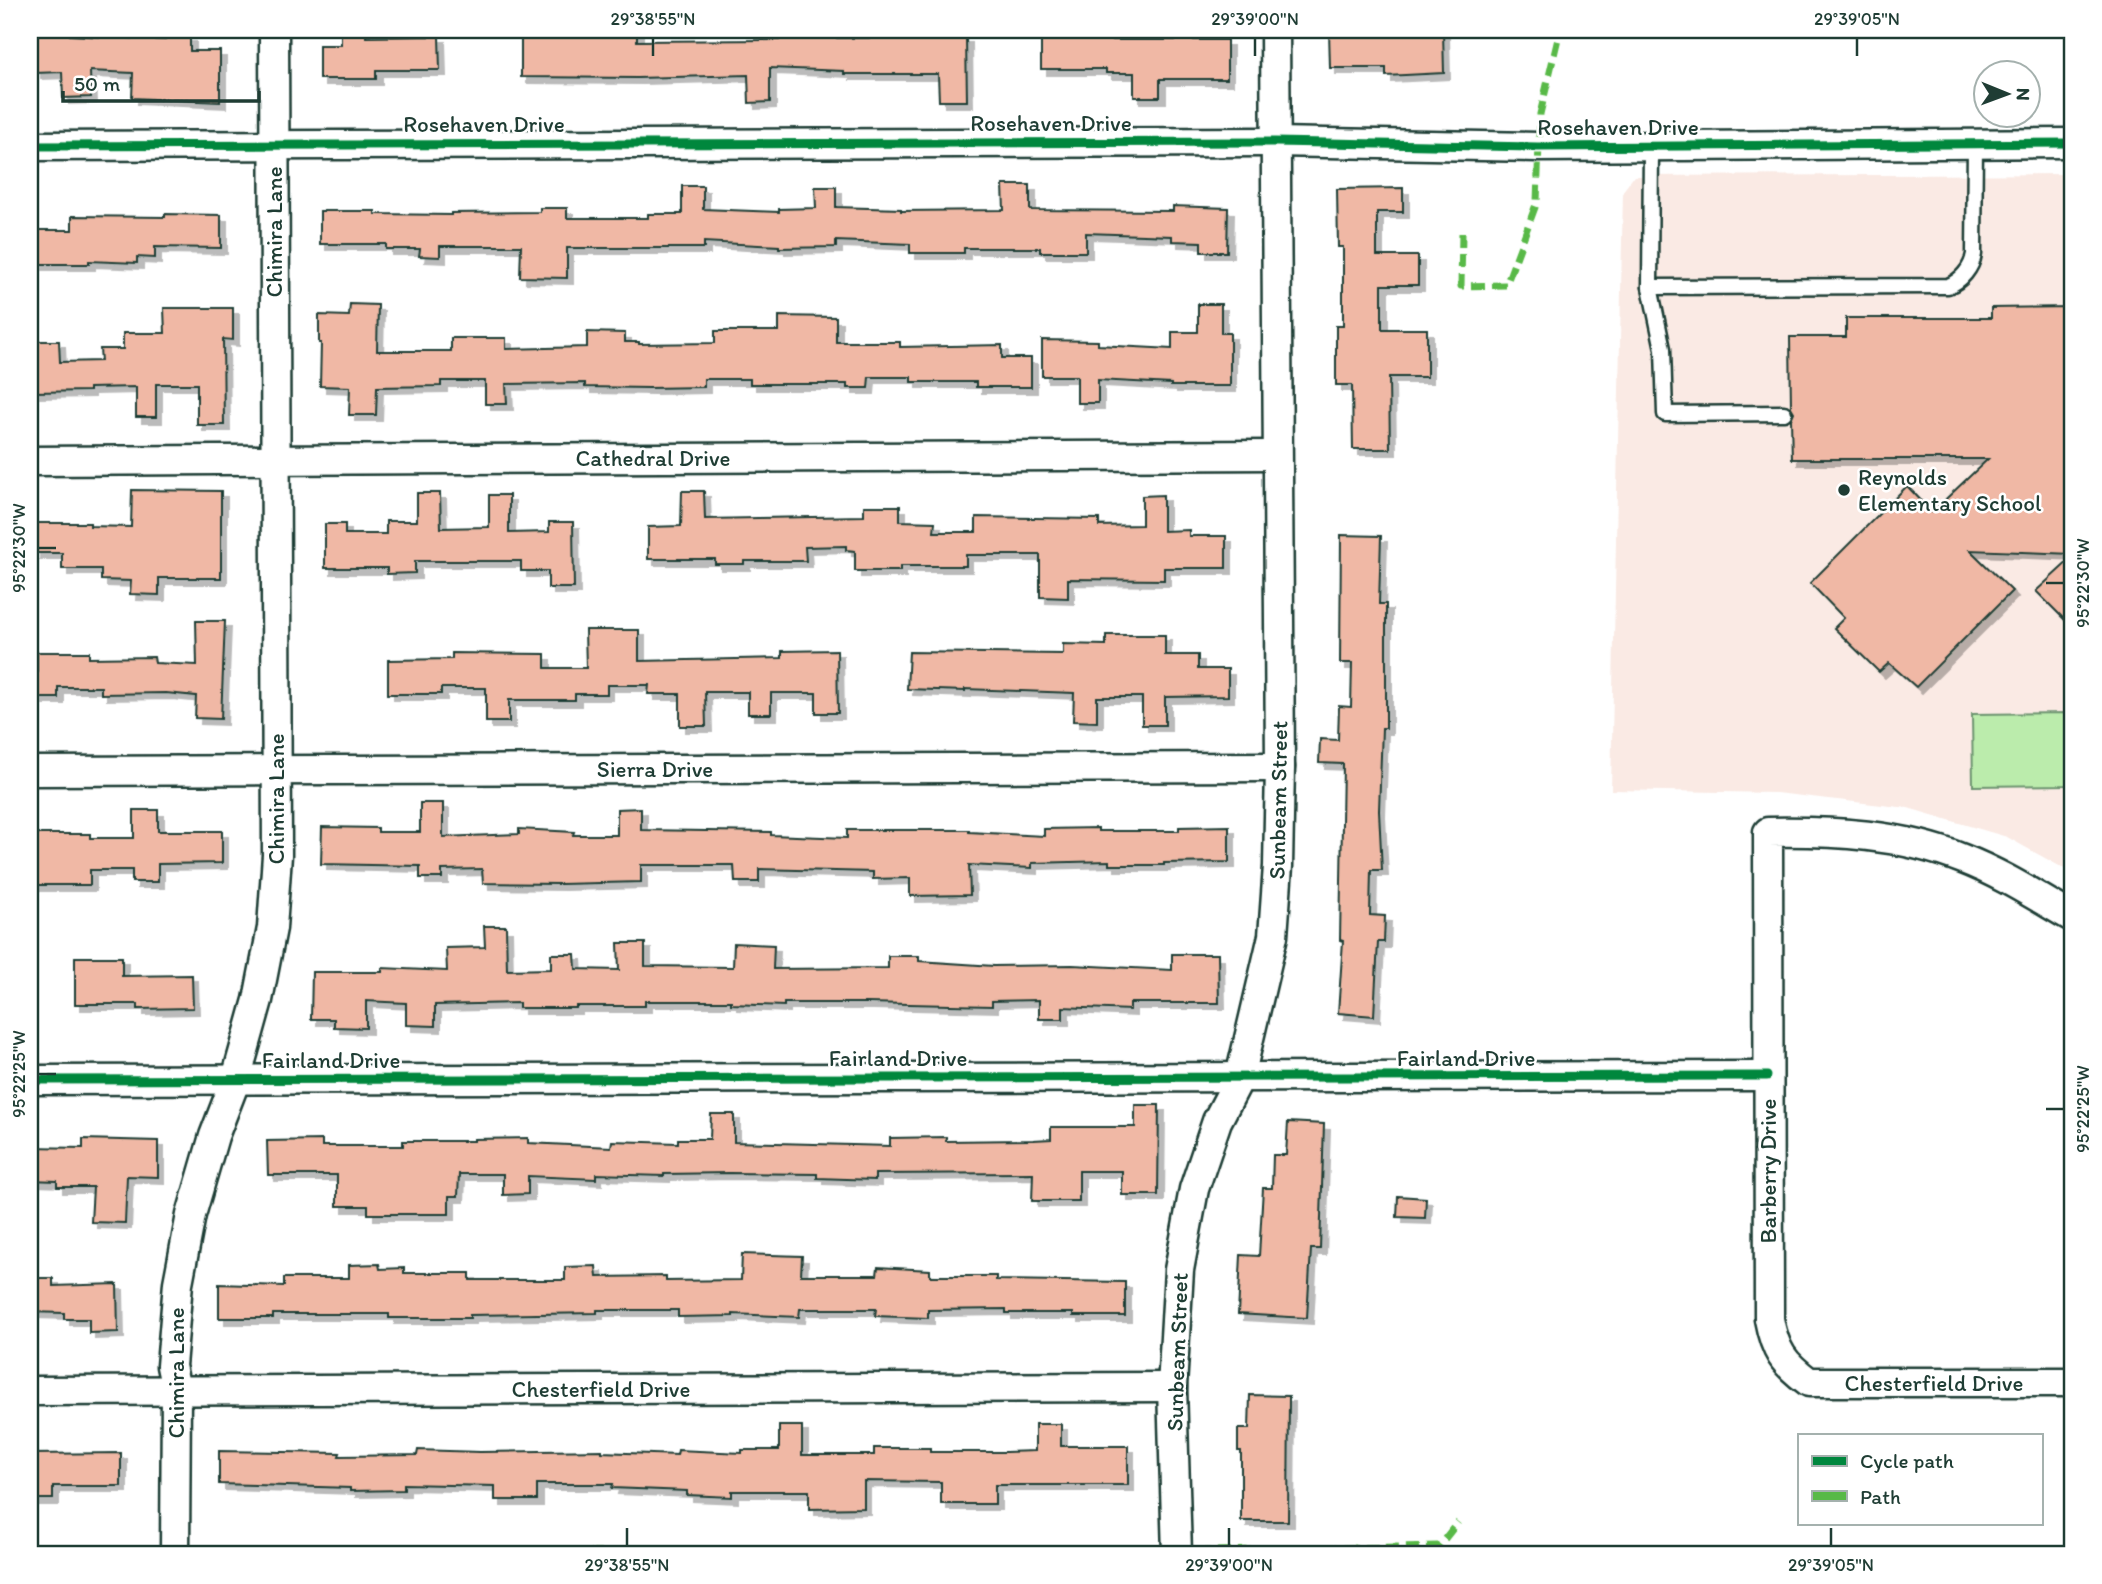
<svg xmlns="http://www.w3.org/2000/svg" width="2102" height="1584" viewBox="0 0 2102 1584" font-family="Itim,sans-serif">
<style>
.built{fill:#faeae4}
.green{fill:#bbecac;stroke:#6d9470;stroke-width:2}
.building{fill:#f0b8a5;stroke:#1f3d34;stroke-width:2;filter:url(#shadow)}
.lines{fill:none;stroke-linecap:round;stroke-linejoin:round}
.lane-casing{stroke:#1f3d34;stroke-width:19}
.street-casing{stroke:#1f3d34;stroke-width:33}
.lane{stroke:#fff;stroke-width:14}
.street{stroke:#fff;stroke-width:28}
.quiet{stroke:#58b947;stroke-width:7;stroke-dasharray:14 7;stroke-linecap:butt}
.cycleway-casing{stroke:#fff;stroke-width:13}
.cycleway{stroke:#00873e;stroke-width:9}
.ticks{fill:none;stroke:#1f3d34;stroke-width:2.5}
.poi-dot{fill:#1f3d34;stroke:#fff;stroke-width:2.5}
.labels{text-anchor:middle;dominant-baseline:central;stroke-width:5;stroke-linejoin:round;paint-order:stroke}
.street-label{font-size:23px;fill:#1f3d34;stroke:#fff}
.poi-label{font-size:23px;fill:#1f3d34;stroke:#fff;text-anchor:start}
.neatline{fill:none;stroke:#1f3d34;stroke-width:2.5}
.ticks-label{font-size:18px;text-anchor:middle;fill:#1f3d34}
</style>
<defs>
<filter id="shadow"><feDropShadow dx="6" dy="6" stdDeviation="0" flood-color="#0004"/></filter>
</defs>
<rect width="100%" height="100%" fill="#fff"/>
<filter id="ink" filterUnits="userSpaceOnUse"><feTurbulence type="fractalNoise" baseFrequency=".0143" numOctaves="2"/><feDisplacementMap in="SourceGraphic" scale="14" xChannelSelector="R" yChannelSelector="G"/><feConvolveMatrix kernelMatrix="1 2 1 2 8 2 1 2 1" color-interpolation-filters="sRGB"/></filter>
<g filter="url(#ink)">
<polygon class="built" points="2072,174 2072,873 2007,837 1908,808 1776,793 1611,790 1623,191 1634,176"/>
<polygon class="green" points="2072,713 2072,785 1973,786 1972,714"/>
<g class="building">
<polygon points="34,30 70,30 70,35 165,40 165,36 190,36 190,51 220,51 220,102 132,98 133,73 90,71 91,97 63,98 62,72 35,73"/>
<polygon points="341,30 366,30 366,37 439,36 440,70 376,70 376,79 319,79 319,45 341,45"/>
<polygon points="521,30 637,30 637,41 779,40 779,34 835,38 966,37 967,101 939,101 938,74 844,74 844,71 770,68 770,102 749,103 748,75 637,78 521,77"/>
<polygon points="1329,30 1443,30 1444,73 1386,76 1386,68 1330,68"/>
<polygon points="1041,32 1094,33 1094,40 1227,40 1227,79 1160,79 1160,97 1134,97 1134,73 1106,73 1106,69 1041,69"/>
<polygon points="1003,185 1030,185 1030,210 1173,211 1173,206 1228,208 1227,252 1201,252 1201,242 1172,241 1172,236 1086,233 1086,252 1040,252 1040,248 964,248 964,253 910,253 910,244 836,241 836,247 779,248 779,246 704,242 704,248 567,248 567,278 520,277 521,246 440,246 440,257 419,256 420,249 386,249 386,244 320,244 320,211 375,211 375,214 451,215 451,213 540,212 540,208 567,208 567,218 648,218 648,214 682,214 682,186 703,186 703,209 779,212 779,209 816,208 815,187 836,187 836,207 901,209 901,211 1004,210"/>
<polygon points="1403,188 1403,212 1377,212 1377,256 1418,256 1418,285 1382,285 1382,329 1427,329 1427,377 1389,377 1390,449 1353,449 1352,385 1336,385 1336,326 1343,326 1343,247 1338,247 1337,189"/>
<polygon points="165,214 221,215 221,248 155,247 155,258 137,257 137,263 89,261 89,264 37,264 38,230 72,230 72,216 165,217"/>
<polygon points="350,304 378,305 377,351 451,351 451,338 506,338 506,349 587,347 587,332 625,333 625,342 639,342 639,344 715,343 715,331 779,331 779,316 836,317 836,342 900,342 900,347 1002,345 1002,358 1031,358 1031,387 976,387 976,382 911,382 911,377 869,377 868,388 847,388 847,384 750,384 750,379 704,379 704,387 649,388 585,387 585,383 506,384 507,404 485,404 485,381 441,381 441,386 377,387 376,415 349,415 350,387 320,386 321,343 319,343 319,315 349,316"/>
<polygon points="1198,304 1221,304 1221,333 1230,333 1230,386 1171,386 1171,384 1098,380 1098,403 1077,403 1077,376 1042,376 1042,340 1098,341 1098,345 1172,349 1172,332 1198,332"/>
<polygon points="2072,307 2072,554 1970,550 2012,591 1916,687 1889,663 1879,672 1834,628 1844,618 1810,583 1907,486 1932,512 1988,459 1792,459 1791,419 1794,412 1791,407 1790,337 1846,337 1846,318 1991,318 1991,308"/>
<polygon points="164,308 233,308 233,340 223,339 224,425 197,425 197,384 156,384 156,417 136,417 136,387 89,388 89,391 34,392 33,341 59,341 60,362 101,361 100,349 123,349 123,333 165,333"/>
<polygon points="132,490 221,491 221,578 159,578 159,595 130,594 131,581 101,580 101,569 62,569 62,553 34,553 34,523 90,523 90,526 131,527"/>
<polygon points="682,491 704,491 705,519 864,516 864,506 900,506 900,521 935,522 934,532 976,532 976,517 1099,519 1099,526 1142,525 1142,496 1163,495 1163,531 1189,530 1189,536 1226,536 1226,568 1164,568 1164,580 1068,579 1068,598 1040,597 1040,555 966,555 966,566 900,566 900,571 855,571 855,551 846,550 846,546 805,547 806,561 744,561 744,564 715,564 715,559 648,559 648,527 681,526"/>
<polygon points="417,493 440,493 441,528 489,527 489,495 509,495 509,533 549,532 549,522 573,522 574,588 548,588 548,571 521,571 521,561 415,561 415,573 387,574 387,568 325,568 325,524 345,524 345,534 386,534 386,521 417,521"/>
<polygon points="1341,535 1381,536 1379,604 1386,604 1386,728 1382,728 1379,811 1382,870 1371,870 1370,915 1385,916 1384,942 1378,942 1374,1016 1338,1013 1343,941 1340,940 1343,764 1319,763 1320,739 1338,740 1339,706 1351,707 1352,663 1340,663"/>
<polygon points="2072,558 2072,627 2036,591"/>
<polygon points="196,621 225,621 221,719 195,718 196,696 166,693 101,694 101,687 58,687 58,698 37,698 37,652 89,652 89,658 154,657 155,663 197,665"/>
<polygon points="585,630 639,630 639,661 782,658 782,651 837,650 838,713 816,713 816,693 771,693 771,714 748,714 748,692 705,692 706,726 680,726 680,694 648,694 649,685 607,685 607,694 575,694 575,700 509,700 509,722 486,722 486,688 441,688 441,694 388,694 388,660 452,659 452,653 545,654 545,668 586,668"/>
<polygon points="1106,635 1165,635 1165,655 1198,655 1198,669 1228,669 1228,696 1165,697 1165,725 1142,725 1142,697 1097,697 1097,722 1073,721 1074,693 965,689 965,691 907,689 909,652 1063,654 1063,644 1106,645"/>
<polygon points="420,803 443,803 443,837 519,834 519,829 574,832 573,835 617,835 617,809 641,808 641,830 771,832 771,835 847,838 847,830 969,830 969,832 1044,836 1044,829 1098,828 1098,831 1179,831 1179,827 1229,826 1229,862 1164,863 1164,865 1109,865 1109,861 1032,863 1032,868 969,865 970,895 910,896 910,878 873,879 873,872 759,869 759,882 735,882 734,865 641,865 641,882 560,884 483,883 482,869 442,870 442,878 420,878 420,866 321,864 322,827 378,828 378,832 420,832"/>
<polygon points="134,810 158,810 158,831 222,831 222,863 158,864 158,882 132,882 132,870 90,870 90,885 34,885 33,834 90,834 90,838 134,838"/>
<polygon points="484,926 506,926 507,970 551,969 551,954 575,954 576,969 619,970 618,943 645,943 645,966 733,967 734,943 774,945 773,969 888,968 888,956 919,956 919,961 994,966 1072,965 1172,970 1172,954 1218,954 1219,1003 1130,1003 1130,1010 1063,1007 1063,1019 1039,1019 1039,1000 992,1001 992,1006 867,1003 784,1003 784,1006 731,1004 731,1001 645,1001 645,1006 576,1006 576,1008 519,1008 519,1003 435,1005 435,1026 406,1025 406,1003 366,1001 366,1028 334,1027 334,1019 311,1019 312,972 382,972 382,968 447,971 446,948 485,947"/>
<polygon points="75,957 122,957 122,976 192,975 193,1008 138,1009 138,1004 75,1004"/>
<polygon points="1135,1105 1159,1105 1158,1195 1122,1195 1122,1171 1079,1171 1079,1201 1032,1201 1033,1173 875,1174 875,1180 817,1178 817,1174 729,1173 664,1174 664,1176 596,1174 596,1179 528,1176 528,1194 503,1195 503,1174 459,1174 458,1196 449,1196 449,1214 368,1214 368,1206 337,1206 337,1175 268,1175 267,1141 322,1140 322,1146 403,1146 403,1141 474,1141 474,1139 528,1138 528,1143 611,1147 612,1141 678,1143 678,1139 710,1139 711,1114 734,1114 734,1142 890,1146 890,1138 946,1137 946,1141 1033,1140 1051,1139 1051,1127 1135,1127"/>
<polygon points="1288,1122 1324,1124 1320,1249 1311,1249 1307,1318 1238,1314 1241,1255 1259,1256 1263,1188 1272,1188 1273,1155 1286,1155"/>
<polygon points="83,1139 158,1141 158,1177 127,1176 125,1223 91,1222 93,1187 57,1187 57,1181 30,1180 30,1147 83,1148"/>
<polygon points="1398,1196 1426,1198 1425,1218 1397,1217"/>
<polygon points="742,1254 802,1256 801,1275 877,1275 878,1267 930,1270 930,1276 996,1276 996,1280 1125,1282 1125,1316 1073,1316 1073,1313 1006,1313 1006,1309 928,1310 928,1318 875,1316 876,1309 800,1309 799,1317 733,1314 733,1316 678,1317 678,1310 597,1310 597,1313 470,1315 470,1318 389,1318 389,1314 273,1314 273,1318 219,1318 219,1284 284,1286 284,1278 349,1278 349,1265 379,1264 380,1269 404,1268 404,1273 470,1273 470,1280 565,1280 565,1267 596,1266 597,1277 666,1276 666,1281 741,1280"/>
<polygon points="30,1278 53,1278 53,1286 117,1284 118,1332 89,1333 89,1319 64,1319 64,1313 30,1312"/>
<polygon points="1250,1395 1289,1396 1288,1521 1241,1521 1241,1451 1238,1451 1238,1429 1249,1429"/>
<polygon points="1035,1424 1061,1424 1061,1446 1128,1446 1128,1485 995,1485 995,1504 941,1504 941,1482 864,1481 864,1508 809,1509 809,1491 732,1491 732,1497 687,1495 687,1491 612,1488 613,1484 537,1484 537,1500 495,1500 495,1486 404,1484 404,1490 350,1491 350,1488 219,1484 219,1451 340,1453 339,1456 417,1455 418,1450 480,1452 602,1450 602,1452 677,1455 678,1450 742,1453 742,1450 779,1450 779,1426 802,1426 802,1455 874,1455 874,1448 930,1448 930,1452 1006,1452 1035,1451"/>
<polygon points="121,1453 121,1486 53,1486 53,1499 30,1499 30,1454"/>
</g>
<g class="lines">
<g class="lane-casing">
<g id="lane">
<polyline points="1651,147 1650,287 1663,349 1665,414 1784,413"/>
<path d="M1650,287L1948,286C1961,281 1972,268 1974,254L1975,144"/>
</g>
</g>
<g class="street-casing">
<g id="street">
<polyline points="30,146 1275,142 1538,147 2072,143"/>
<polyline points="30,461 1276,455"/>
<polyline points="30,771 1280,767"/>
<path d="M2072,917C2037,897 2002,874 1963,859C1901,834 1834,831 1768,832L1769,1319C1775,1351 1783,1363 1809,1382H2072"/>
<polyline points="30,1080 1767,1076"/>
<polyline points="30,1391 1172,1387"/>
<polyline points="175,1554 176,1390 171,1366 178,1283 191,1215 214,1136 236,1079 258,1000 272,928 277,855 274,30"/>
<polyline points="1177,1554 1172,1387 1179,1270 1194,1189 1217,1121 1240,1077 1273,936 1278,866 1280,767 1275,30"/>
</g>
</g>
<use href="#lane" class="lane"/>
<use href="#street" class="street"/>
<g class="quiet">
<polyline points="1462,233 1461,286 1506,285 1537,202 1540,114 1560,30"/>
<polyline points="104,1554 1177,1552 1439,1546 1458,1522"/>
</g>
<g class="cycleway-casing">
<g id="cycleway">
<polyline points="30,146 1275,142 1538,147 2072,143"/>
<polyline points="30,1080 1767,1076"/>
</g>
</g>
<use href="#cycleway" class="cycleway"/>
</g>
</g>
<path class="ticks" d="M653,56V38M1255,56V38M1857,56V38M38,548H56M2046,583H2064M38,1074H56M2046,1109H2064M627,1546V1528M1229,1546V1528M1831,1546V1528"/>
<circle class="poi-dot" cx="1844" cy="490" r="7"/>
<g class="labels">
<g class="street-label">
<text x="1051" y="123">Rosehaven Drive</text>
<text x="484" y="124">Rosehaven Drive</text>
<text x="1618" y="127">Rosehaven Drive</text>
<text transform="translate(274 232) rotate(-90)">Chimira Lane</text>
<text x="653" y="458">Cathedral Drive</text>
<text x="655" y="769">Sierra Drive</text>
<text transform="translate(276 799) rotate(-90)">Chimira Lane</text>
<text transform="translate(1278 800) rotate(-89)">Sunbeam Street</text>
<text x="898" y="1058">Fairland Drive</text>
<text x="1466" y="1058">Fairland Drive</text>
<text x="331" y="1060">Fairland Drive</text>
<text transform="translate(1768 1171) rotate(-90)">Barberry Drive</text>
<text transform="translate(1177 1352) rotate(-88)">Sunbeam Street</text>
<text transform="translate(176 1373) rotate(-90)">Chimira Lane</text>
<text x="1934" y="1383">Chesterfield Drive</text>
<text x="601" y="1389">Chesterfield Drive</text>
</g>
<g class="poi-label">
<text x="1858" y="477">Reynolds<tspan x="1858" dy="26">Elementary School</tspan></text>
</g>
</g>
<rect width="2102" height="1584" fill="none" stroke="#fff" stroke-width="77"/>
<rect x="1798" y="1434" width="245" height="91" fill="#ffffff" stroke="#a5b1ae" stroke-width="2"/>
<rect x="1812" y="1456" width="35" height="10" fill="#00873e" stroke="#a5b1ae" stroke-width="2"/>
<text x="1860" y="1468" font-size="21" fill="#1f3d34">Cycle path</text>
<rect x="1812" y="1491" width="35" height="10" fill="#58b947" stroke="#a5b1ae" stroke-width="2"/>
<text x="1860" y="1504" font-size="21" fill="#1f3d34">Path</text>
<g transform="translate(2007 94) rotate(91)"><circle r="33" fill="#ffffff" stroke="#a5b1ae" stroke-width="2"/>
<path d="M0-5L12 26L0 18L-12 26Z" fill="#1f3d34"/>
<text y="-10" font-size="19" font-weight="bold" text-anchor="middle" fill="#1f3d34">N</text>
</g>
<path d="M63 91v10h196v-10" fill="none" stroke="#1f3d34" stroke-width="3.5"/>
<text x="74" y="91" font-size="21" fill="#1f3d34" stroke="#ffffff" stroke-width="5" paint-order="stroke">50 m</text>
<rect x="38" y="38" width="2026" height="1508" class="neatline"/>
<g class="ticks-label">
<text x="653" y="25">29°38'55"N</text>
<text x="1255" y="25">29°39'00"N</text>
<text x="1857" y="25">29°39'05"N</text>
<text transform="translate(19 548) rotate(-90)" y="6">95°22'30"W</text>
<text transform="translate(2083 583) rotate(-90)" y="6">95°22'30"W</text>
<text transform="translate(19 1074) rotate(-90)" y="6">95°22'25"W</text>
<text transform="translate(2083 1109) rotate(-90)" y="6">95°22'25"W</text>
<text x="627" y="1571">29°38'55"N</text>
<text x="1229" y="1571">29°39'00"N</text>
<text x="1831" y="1571">29°39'05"N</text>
</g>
</svg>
